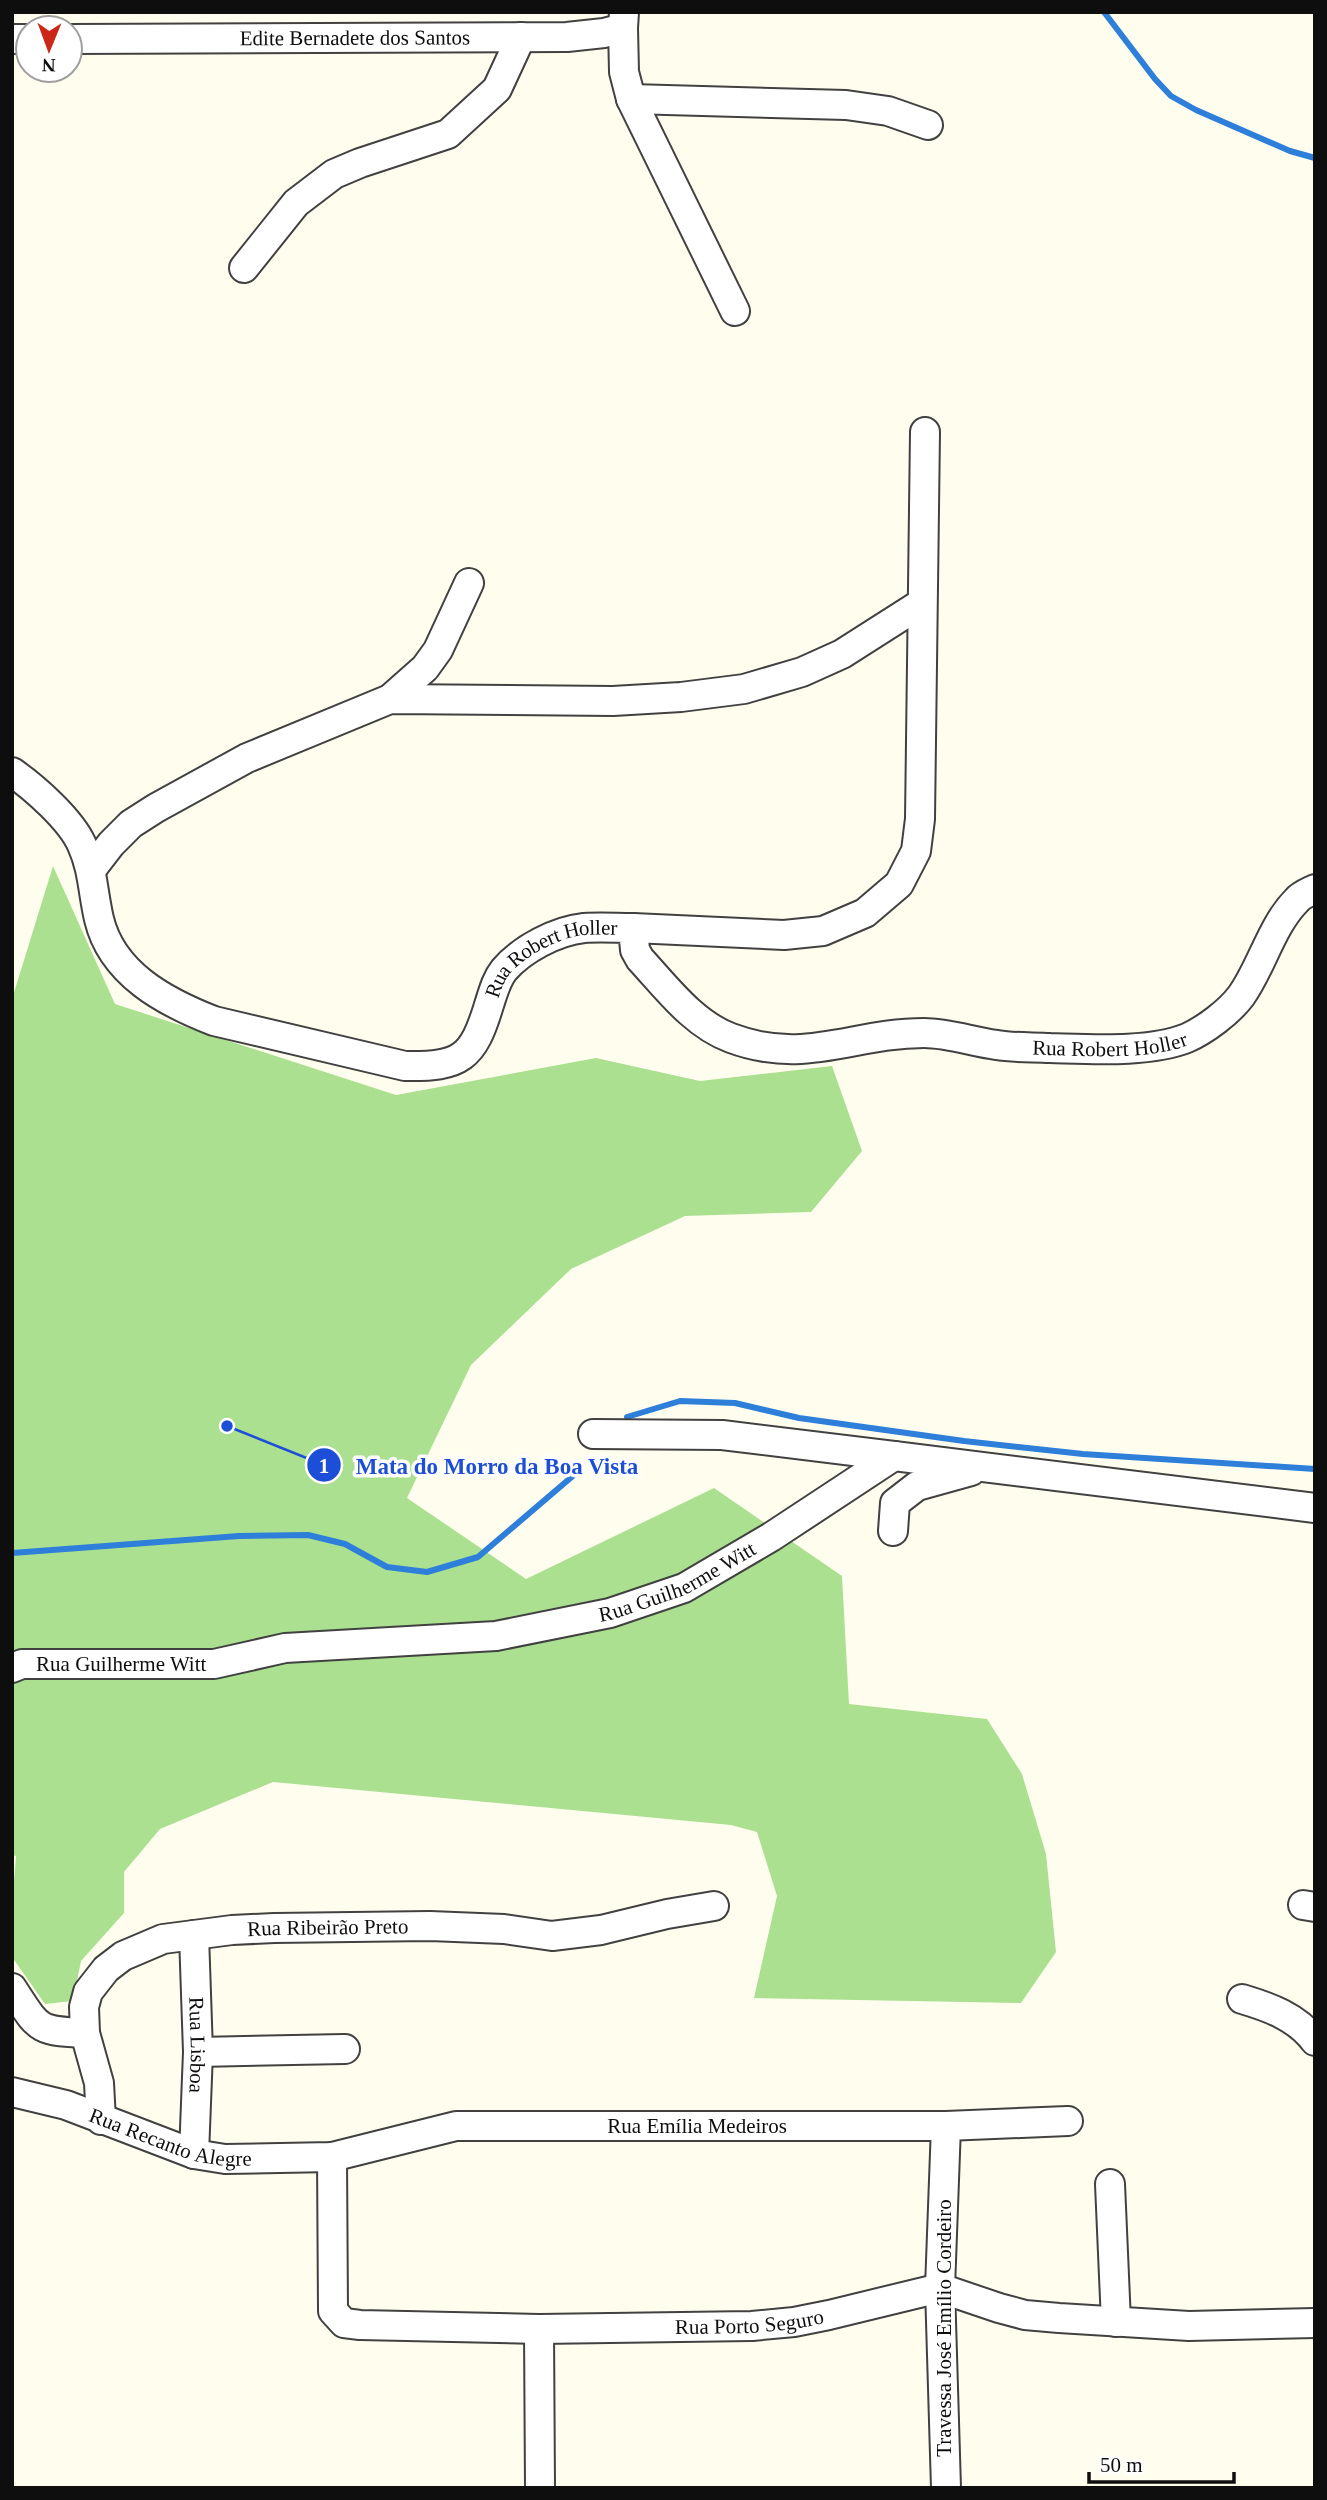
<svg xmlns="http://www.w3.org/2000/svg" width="1327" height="2500" viewBox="0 0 1327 2500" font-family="Georgia,serif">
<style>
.forest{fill:#abe091}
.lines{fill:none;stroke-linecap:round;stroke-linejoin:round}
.stream{stroke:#2d7fda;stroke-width:6}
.minor-casing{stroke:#414141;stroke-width:32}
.minor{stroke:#fff;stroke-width:28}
.labels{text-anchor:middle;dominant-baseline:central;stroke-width:7;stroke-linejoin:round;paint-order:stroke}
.street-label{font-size:21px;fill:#0e0e0e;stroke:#fff}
.leader{fill:none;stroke:#1d4ed8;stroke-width:2.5}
.callout-dot{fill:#1d4ed8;stroke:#fff;stroke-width:2.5}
.mark-label{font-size:21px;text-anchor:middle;font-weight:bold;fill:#fff}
.callout-label{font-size:23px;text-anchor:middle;font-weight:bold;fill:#1d4ed8;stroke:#fff;stroke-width:7;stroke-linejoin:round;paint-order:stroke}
</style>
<rect width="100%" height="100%" fill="#fffeee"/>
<polygon class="forest" points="53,866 115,1004 396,1095 596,1058 700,1081 832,1066 862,1151 811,1212 685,1216 571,1269 471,1365 407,1498 526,1579 714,1488 842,1576 849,1704 987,1719 1022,1774 1046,1854 1056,1952 1021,2003 754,1998 777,1896 757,1832 731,1825 273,1782 160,1829 124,1872 124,1913 81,1961 73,2001 45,2004 12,1957 12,1905 16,1856 12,1855 12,999"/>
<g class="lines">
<g class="stream">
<polyline points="1104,12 1155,79 1171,96 1196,110 1290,151 1315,158"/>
<polyline points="627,1417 680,1401 735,1403 799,1418 964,1441 1083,1454 1315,1469"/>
<polyline points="12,1553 239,1536 308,1535 345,1544 387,1567 427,1572 478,1557 581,1469"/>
</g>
<g class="minor-casing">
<g id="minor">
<polyline points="623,28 624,72 631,99 735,311"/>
<polyline points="12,39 28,39"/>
<path id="s1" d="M70,39L567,37L604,33L623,28L624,12"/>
<polyline points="631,99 846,105 888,111 928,125"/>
<polyline points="244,268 296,203 334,174 360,163 448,134 497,89 521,37"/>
<polyline points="390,699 425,668 438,650 469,583"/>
<path id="s2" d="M12,772C35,788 71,820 82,845C93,869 93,894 99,919C112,974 165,1002 214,1021L405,1066C461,1067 473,1058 489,1005C493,993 496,980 504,970C522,949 556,931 584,928C600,927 617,928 633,928L635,950L640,959C666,987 693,1024 731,1038C806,1066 852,1033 924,1033C949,1033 973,1042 997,1045C1014,1048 1033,1047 1050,1048C1090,1049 1150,1053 1187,1038C1205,1030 1229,1012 1241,996C1262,967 1271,926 1297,900C1301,895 1309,892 1315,889"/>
<polyline points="91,870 111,844 131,824 156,808 247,758 390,699 613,701 681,697 744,689 802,672 842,654 922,603"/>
<polyline points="633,928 784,935 823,931 865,913 899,884 916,851 920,819 925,432"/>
<polyline points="593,1434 722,1435 894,1456"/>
<polyline points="893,1531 895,1503 917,1486 971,1471"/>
<path id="s3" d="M12,1668L22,1664H214L285,1648L496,1636L610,1613L684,1588L771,1537L894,1456L1315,1508"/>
<polyline points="1303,1905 1315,1907"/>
<path id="s4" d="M194,1935L198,2052L194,2154"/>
<path d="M12,1988C39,2029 36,2031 85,2033"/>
<path d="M1242,1999C1269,2007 1297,2017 1315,2041"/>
<polyline points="198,2052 345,2049"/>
<path id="s5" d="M12,2092L66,2105L194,2154L225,2159L332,2157L456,2126H946L1068,2121"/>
<path id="s6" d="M101,2120L99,2083L85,2033L84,2007L88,1992L106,1969L123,1956L163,1939L232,1930L274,1928L430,1926L504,1929L552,1936L601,1930L667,1914L714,1906"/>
<path id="s7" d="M332,2157L333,2311L344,2323L360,2325L539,2329L752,2326L794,2322L829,2315L940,2288L999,2308L1025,2315L1059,2318L1189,2326L1315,2323"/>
<polyline points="1110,2184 1116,2322"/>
<polyline points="539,2329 540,2488"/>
<polyline points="946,2488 940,2288 946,2126"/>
</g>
</g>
<use href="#minor" class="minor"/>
</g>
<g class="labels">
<g class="street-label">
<text stroke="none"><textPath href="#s1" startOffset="285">Edite Bernadete dos Santos</textPath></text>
<text stroke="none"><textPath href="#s2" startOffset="738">Rua Robert Holler</textPath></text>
<text stroke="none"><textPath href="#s2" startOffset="1368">Rua Robert Holler</textPath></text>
<text stroke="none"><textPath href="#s3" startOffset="677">Rua Guilherme Witt</textPath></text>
<text stroke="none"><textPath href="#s3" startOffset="110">Rua Guilherme Witt</textPath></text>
<text stroke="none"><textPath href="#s6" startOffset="390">Rua Ribeirão Preto</textPath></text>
<text stroke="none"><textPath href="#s4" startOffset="110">Rua Lisboa</textPath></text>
<text stroke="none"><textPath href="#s5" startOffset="700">Rua Emília Medeiros</textPath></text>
<text stroke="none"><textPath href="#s5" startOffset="166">Rua Recanto Alegre</textPath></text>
<text stroke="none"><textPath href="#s7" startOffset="576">Rua Porto Seguro</textPath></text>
<text transform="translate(944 2328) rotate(-90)">Travessa José Emílio Cordeiro</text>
</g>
</g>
<path class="leader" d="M227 1426L324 1465"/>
<g class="callout-dot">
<circle cx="227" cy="1426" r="7"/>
<circle cx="324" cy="1465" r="18"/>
</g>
<g class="mark-label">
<text x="324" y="1473">1</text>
</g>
<g class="callout-label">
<text x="497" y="1474">Mata do Morro da Boa Vista</text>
</g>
<rect width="1327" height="2500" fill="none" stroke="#0e0e0e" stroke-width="28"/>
<g transform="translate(49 49) rotate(181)"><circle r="33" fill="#ffffff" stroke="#9f9f9f" stroke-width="2"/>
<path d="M0-5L12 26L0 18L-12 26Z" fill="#cc2618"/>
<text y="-10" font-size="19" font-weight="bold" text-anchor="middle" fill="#0e0e0e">N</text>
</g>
<path d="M1089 2472v10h145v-10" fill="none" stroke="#0e0e0e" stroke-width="3.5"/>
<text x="1100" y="2472" font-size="21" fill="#0e0e0e" stroke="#ffffff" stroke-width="5" paint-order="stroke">50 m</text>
</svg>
